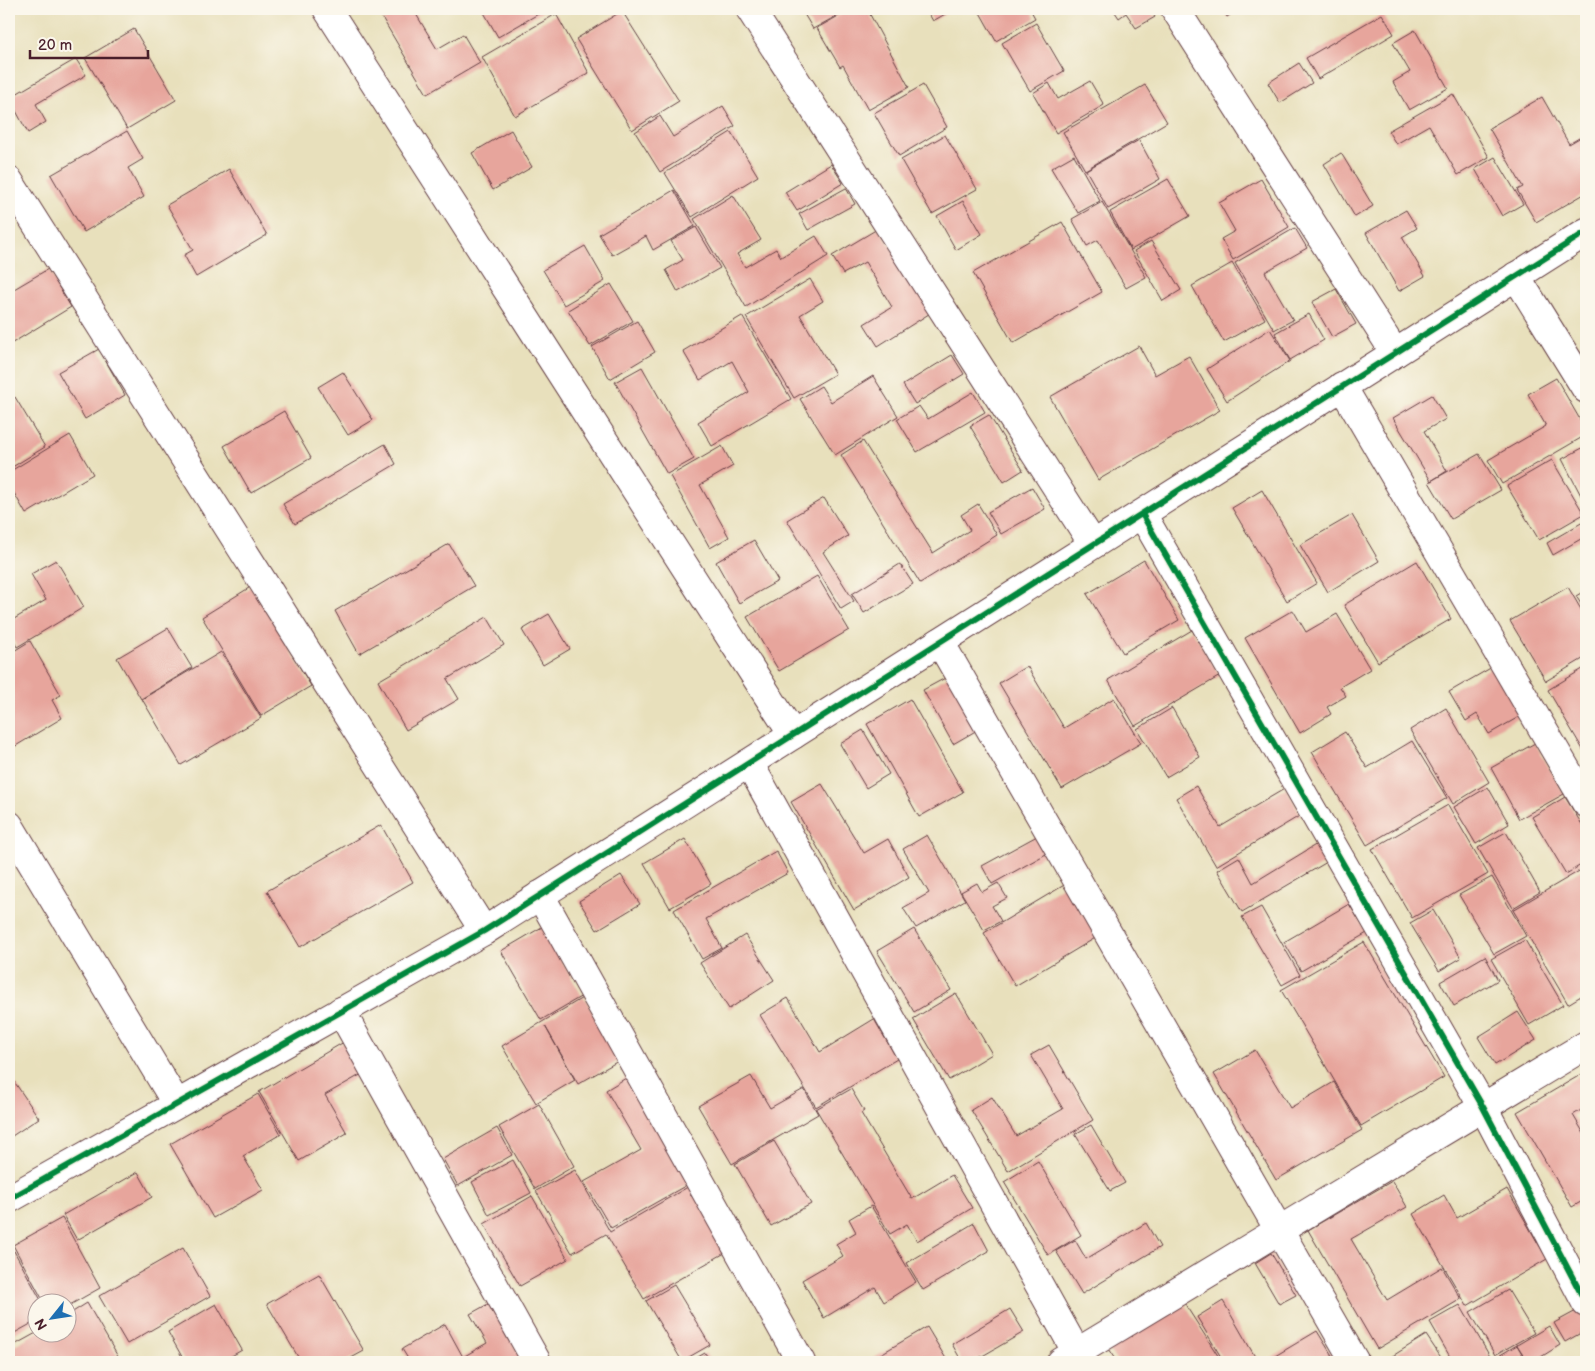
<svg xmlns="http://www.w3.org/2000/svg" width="1595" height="1371" viewBox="0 0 1595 1371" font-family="'Balsamiq Sans',sans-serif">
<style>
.building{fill:#e7a59c}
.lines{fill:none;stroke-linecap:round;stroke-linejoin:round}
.street-casing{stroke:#623c41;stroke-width:30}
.street{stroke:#fff;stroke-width:28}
.cycleway-casing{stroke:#fbf7ec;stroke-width:9}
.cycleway{stroke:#00873e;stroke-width:6}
</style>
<rect width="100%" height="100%" fill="#fbf7ec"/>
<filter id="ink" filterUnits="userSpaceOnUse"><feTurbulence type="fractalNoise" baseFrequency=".02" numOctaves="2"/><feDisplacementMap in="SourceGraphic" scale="10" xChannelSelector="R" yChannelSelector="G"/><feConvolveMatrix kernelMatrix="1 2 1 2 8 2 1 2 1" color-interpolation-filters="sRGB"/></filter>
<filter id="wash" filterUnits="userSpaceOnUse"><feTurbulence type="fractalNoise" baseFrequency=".0096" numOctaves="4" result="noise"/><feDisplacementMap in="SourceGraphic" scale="20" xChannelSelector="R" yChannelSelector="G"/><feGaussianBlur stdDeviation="1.12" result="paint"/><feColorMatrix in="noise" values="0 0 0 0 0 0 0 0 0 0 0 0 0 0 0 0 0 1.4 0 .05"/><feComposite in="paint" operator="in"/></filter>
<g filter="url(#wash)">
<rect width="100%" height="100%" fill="#e8e0bc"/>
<g id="blocks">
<g class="building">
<polygon points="377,9 413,9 437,49 463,34 480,63 427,94"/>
<polygon points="482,9 547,9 498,37"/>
<polygon points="801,9 849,9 813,29"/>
<polygon points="851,9 867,9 909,87 868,110 843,65 840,67 817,28"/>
<polygon points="926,9 954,9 933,21"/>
<polygon points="978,9 1030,9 1035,18 996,41"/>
<polygon points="1113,9 1150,9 1155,17 1136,28 1126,13 1119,18"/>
<polygon points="1222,9 1239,9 1227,17"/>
<polygon points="622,11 679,101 632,130 576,39"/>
<polygon points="556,14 589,73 515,116 482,57"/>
<polygon points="1382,14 1394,34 1318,79 1306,58"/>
<polygon points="1036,23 1064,71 1030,91 1002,43"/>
<polygon points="134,29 176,100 127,129 85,58"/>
<polygon points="1415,30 1448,88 1409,110 1393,82 1410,72 1393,43"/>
<polygon points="76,59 86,75 36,104 46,122 28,133 9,98"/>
<polygon points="1299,63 1312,83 1280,103 1268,83"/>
<polygon points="1090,81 1104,105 1056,133 1033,93 1049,83 1058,99"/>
<polygon points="923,85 947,127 899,156 874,113"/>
<polygon points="1145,85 1167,122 1085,170 1063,132"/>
<polygon points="1453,94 1489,157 1458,175 1429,125 1396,144 1388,131"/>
<polygon points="1542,97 1569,144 1586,134 1586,193 1536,222 1517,190 1523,187 1489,128"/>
<polygon points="723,106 735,126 660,172 635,132 660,116 673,137"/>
<polygon points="511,130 532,167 493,190 472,153"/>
<polygon points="127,131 143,159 128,168 144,197 84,232 51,175"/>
<polygon points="731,132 758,176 692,217 665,173"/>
<polygon points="945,135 977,189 932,214 901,160"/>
<polygon points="1139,140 1160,179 1108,209 1086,170"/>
<polygon points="1341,153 1373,206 1355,217 1324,164"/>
<polygon points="1074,155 1100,201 1078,213 1051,168"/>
<polygon points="1495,157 1523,204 1502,216 1475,169"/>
<polygon points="831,164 843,183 797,211 785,192"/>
<polygon points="229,169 267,235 196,277 184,255 193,250 167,205"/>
<polygon points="1168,179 1190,216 1131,250 1110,212"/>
<polygon points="1261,179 1289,227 1233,260 1221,239 1235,231 1219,203"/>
<polygon points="846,188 855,204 808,230 799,214"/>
<polygon points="674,190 695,226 653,250 646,236 612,255 599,234"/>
<polygon points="733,195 761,240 737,254 745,267 776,249 781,257 816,236 828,256 746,307 694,219"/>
<polygon points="963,201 982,234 956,250 937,216"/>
<polygon points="1102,202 1146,277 1126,288 1098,240 1087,246 1072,219"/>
<polygon points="1406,210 1417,228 1402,237 1425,276 1399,291 1366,233"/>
<polygon points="1062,222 1102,292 1013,343 973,273"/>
<polygon points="696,227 720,268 678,292 666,270 683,260 671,241"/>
<polygon points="879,228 932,312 878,346 864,324 892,307 865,262 843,274 832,256"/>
<polygon points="1295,228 1307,248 1265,272 1293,320 1274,330 1235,263"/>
<polygon points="1151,241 1181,290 1163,301 1134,251"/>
<polygon points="585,246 605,281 564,305 543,270"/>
<polygon points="1232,263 1265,319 1224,342 1192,286"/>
<polygon points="48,269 71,307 9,345 9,292"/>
<polygon points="810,279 823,301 800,315 835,374 794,398 746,317"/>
<polygon points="611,284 633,321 590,346 568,310"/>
<polygon points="1336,289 1356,324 1332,337 1312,302"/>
<polygon points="1309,314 1324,340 1290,360 1275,333"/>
<polygon points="742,316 791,399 712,446 698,422 749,392 732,361 700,380 683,351"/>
<polygon points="637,321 655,352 610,379 592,347"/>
<polygon points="1270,329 1290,361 1227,401 1207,369"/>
<polygon points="1139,346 1155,375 1189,356 1220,410 1098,480 1050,397"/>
<polygon points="99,349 125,395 85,419 58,372"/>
<polygon points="952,355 964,374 915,404 903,385"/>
<polygon points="642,367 694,459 667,474 615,382"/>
<polygon points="343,372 373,420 348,435 318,387"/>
<polygon points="873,376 898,416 835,455 800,399 821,386 831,402"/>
<polygon points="1556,378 1586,430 1586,435 1502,484 1488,460 1546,426 1528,394"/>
<polygon points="973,392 985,412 917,452 897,419 919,406 928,419"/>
<polygon points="1432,395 1446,419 1424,431 1447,471 1431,481 1393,418"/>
<polygon points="15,397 45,447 9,469 9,401"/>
<polygon points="284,411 311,458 251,493 224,446"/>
<polygon points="989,415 1023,470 1004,482 970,426"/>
<polygon points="70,435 93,474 26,514 9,484 9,472"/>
<polygon points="863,441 933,553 970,530 961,515 978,504 997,535 920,583 841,455"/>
<polygon points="385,444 396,464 295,524 283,504"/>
<polygon points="722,446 733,466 700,485 729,537 710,548 670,476"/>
<polygon points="1586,446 1586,505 1562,459"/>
<polygon points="1479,454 1501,490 1451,519 1429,482"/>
<polygon points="1552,460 1584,514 1539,540 1507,486"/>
<polygon points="1032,487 1045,509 1001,534 988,512"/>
<polygon points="1262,490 1317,583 1287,601 1232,508"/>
<polygon points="824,498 848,536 823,552 854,601 841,609 787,520"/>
<polygon points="1352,515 1379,561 1328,592 1300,545"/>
<polygon points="1583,522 1586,528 1586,536 1553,555 1547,543"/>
<polygon points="754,540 778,581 739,603 716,562"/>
<polygon points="449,544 474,586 359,654 335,611"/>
<polygon points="56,560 84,607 17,647 9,633 9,622 46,600 31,574"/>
<polygon points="1144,560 1179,620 1123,653 1087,594"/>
<polygon points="1417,561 1451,619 1378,662 1344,605"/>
<polygon points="900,564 913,584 864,613 852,594"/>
<polygon points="817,576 849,630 779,671 747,617"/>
<polygon points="252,586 311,686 261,716 202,617"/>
<polygon points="1568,587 1586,618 1586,657 1546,681 1510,621"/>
<polygon points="1586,590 1586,612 1576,596"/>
<polygon points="1293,610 1306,632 1337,614 1370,669 1340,687 1346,696 1327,707 1331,714 1300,733 1245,638"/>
<polygon points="549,614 570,649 543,665 522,630"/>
<polygon points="487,617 504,645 447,679 459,699 406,730 378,681"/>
<polygon points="168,628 192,668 141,699 117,658"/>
<polygon points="1192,630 1220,676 1135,726 1108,680"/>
<polygon points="30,641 61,695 52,700 62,718 9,750 9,654"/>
<polygon points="221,652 261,718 181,765 142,699"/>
<polygon points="1027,666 1064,728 1114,698 1141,743 1062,789 999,683"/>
<polygon points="1494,666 1524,714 1489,734 1477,714 1466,721 1449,692"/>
<polygon points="1586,667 1586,752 1585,753 1548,690"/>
<polygon points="949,676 979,729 953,744 923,690"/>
<polygon points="910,699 963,792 919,817 867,724"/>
<polygon points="1172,708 1200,757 1166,777 1137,729"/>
<polygon points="1446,708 1489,782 1453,804 1410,730"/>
<polygon points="863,730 889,774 866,788 840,744"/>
<polygon points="1345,732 1367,768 1412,741 1447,798 1367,845 1312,752"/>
<polygon points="1535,743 1564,794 1519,819 1491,768"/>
<polygon points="822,784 864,853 888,839 909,877 854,910 791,802"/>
<polygon points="1196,786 1220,827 1286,788 1301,815 1216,866 1176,798"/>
<polygon points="1488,787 1509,824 1476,844 1454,807"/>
<polygon points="1565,797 1586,831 1586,862 1566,874 1532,817"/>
<polygon points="1448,805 1488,874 1412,918 1372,849"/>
<polygon points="381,825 413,882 300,947 267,891"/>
<polygon points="1506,832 1540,892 1513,908 1478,848"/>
<polygon points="927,835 965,900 916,928 903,908 929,893 903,849"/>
<polygon points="1037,836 1046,854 992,884 982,866"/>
<polygon points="685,839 711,884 670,908 644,863"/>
<polygon points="1317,844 1327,862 1242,912 1217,870 1239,857 1253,883"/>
<polygon points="776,851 788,873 706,919 722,948 702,959 674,910"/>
<polygon points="1586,867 1586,993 1568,1004 1513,910"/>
<polygon points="621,875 640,904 597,930 579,901"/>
<polygon points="1492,877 1526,936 1494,954 1459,895"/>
<polygon points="977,883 982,892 998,883 1007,898 992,906 1001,921 984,930 961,892"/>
<polygon points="1066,884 1097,937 1015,986 984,933"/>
<polygon points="1349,904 1367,933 1301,971 1284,942"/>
<polygon points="1261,907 1300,975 1282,985 1242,917"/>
<polygon points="1433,910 1461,958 1439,971 1410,923"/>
<polygon points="542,927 582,996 541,1020 501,951"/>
<polygon points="914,929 951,990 914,1012 877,951"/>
<polygon points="745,935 774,980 729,1009 700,963"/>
<polygon points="1525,940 1563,1005 1529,1025 1491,959"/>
<polygon points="1364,942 1444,1077 1361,1126 1281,990"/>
<polygon points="1485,956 1498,980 1454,1006 1440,982"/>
<polygon points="956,993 992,1054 949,1080 913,1019"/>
<polygon points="584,997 620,1060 578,1084 545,1026 575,1080 536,1103 502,1046"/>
<polygon points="788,998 820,1052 874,1019 897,1059 816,1107 760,1015"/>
<polygon points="1518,1012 1536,1040 1495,1065 1478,1037"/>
<polygon points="344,1042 362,1074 325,1095 347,1133 299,1161 259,1092"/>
<polygon points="1049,1045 1093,1120 1008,1171 971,1110 992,1097 1016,1136 1063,1109 1031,1055"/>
<polygon points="1255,1050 1290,1108 1334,1082 1362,1130 1276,1180 1214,1074"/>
<polygon points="9,1074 39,1118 9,1138"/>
<polygon points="1582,1074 1586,1081 1586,1107 1573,1115 1586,1137 1586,1199 1572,1207 1517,1112"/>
<polygon points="631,1075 692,1182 611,1228 584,1182 641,1150 606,1090"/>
<polygon points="751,1076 770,1108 804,1089 818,1114 732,1164 698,1106"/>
<polygon points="851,1089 864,1111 861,1113 912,1199 952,1175 972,1208 917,1241 907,1224 890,1234 816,1109"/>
<polygon points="258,1094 281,1134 243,1156 263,1190 213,1218 170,1144"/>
<polygon points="539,1104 574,1166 535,1189 499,1127"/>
<polygon points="1091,1125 1125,1183 1110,1191 1075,1134"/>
<polygon points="497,1128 512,1155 458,1186 443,1159"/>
<polygon points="774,1141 811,1204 771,1226 735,1164"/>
<polygon points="513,1160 531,1193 489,1215 472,1182"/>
<polygon points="1038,1161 1081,1235 1048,1255 1004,1182"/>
<polygon points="575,1170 610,1232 693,1184 730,1250 644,1299 606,1234 572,1253 536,1191"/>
<polygon points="138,1172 152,1197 77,1240 63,1215"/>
<polygon points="1392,1181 1407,1207 1351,1239 1387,1300 1442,1267 1461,1299 1377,1349 1308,1230"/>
<polygon points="1507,1189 1547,1259 1467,1306 1413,1214 1444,1195 1457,1218"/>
<polygon points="532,1196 568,1259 520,1286 484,1224"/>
<polygon points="871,1206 916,1282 884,1302 875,1287 824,1318 802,1280 843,1256 836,1244 856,1232 849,1219"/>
<polygon points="62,1218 100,1288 68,1306 68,1304 45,1304 13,1245"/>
<polygon points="974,1223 989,1251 923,1290 907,1263"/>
<polygon points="1146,1223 1160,1247 1082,1294 1056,1251 1075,1240 1086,1259"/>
<polygon points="183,1248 210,1296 127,1344 99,1296"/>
<polygon points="14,1251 43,1304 38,1304 38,1320 9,1336 9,1254"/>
<polygon points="1271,1253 1296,1295 1279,1304 1255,1263"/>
<polygon points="319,1274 364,1351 344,1362 301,1362 267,1304"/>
<polygon points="674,1285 710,1345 682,1361 646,1301"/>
<polygon points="1508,1290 1534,1333 1495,1355 1470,1312"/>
<polygon points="1181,1298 1222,1362 1117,1362 1106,1346"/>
<polygon points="1223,1301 1258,1362 1224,1362 1197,1317"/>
<polygon points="87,1303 121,1362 16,1362 9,1348 38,1332 68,1334 68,1315"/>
<polygon points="490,1303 524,1362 410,1362 402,1349 445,1324 463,1357 487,1343 470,1314"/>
<polygon points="216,1304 242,1350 221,1362 185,1362 168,1332"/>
<polygon points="1460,1305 1492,1360 1517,1345 1527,1362 1453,1362 1430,1322"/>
<polygon points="1010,1309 1024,1332 972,1362 962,1362 952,1344"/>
<polygon points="1578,1310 1586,1323 1586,1330 1565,1342 1554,1323"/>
<polygon points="1549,1326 1560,1345 1533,1362 1528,1362 1517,1345"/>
<polygon points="927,1327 948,1362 867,1362"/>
<polygon points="1317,1331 1336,1362 1265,1362"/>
<polygon points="1426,1335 1444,1362 1383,1362"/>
<polygon points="705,1353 711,1362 689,1362"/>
</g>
</g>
</g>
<g filter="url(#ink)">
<use href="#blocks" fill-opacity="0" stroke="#623c41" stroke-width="1"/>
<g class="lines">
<g class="street-casing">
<g id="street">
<polyline points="327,9 793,735"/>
<polyline points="750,9 1093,544"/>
<polyline points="1175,9 1395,353"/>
<polyline points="9,181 484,931"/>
<polyline points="1516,276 1586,389"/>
<polyline points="1342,386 1586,803"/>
<polyline points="1142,514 1483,1107 1586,1303"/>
<polyline points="940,642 1355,1362"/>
<polyline points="749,763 1082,1362"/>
<polyline points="9,825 176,1103"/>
<polyline points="540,895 801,1362"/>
<polyline points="341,1011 537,1362"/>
<polyline points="9,1199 484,931 1586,232"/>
<polyline points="1061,1362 1586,1045"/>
</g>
</g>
<use href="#street" class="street"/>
<g class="cycleway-casing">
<g id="cycleway">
<polyline points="1142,514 1483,1107 1586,1303"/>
<polyline points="9,1199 484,931 1586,232"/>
</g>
</g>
<use href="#cycleway" class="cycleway"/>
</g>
</g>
<rect width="1595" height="1371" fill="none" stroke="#fbf7ec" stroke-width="30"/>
<g transform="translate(52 1318) rotate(240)"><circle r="24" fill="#fbf7ec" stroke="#b4a19f"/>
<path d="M0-4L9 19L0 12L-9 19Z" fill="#1f6fb2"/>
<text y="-8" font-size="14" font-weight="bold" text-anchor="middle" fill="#4a1f2b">N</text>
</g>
<path d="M30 50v8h118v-8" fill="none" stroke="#4a1f2b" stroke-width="2.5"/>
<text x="38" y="50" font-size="15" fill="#4a1f2b" stroke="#fbf7ec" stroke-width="4" paint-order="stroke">20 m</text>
</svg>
